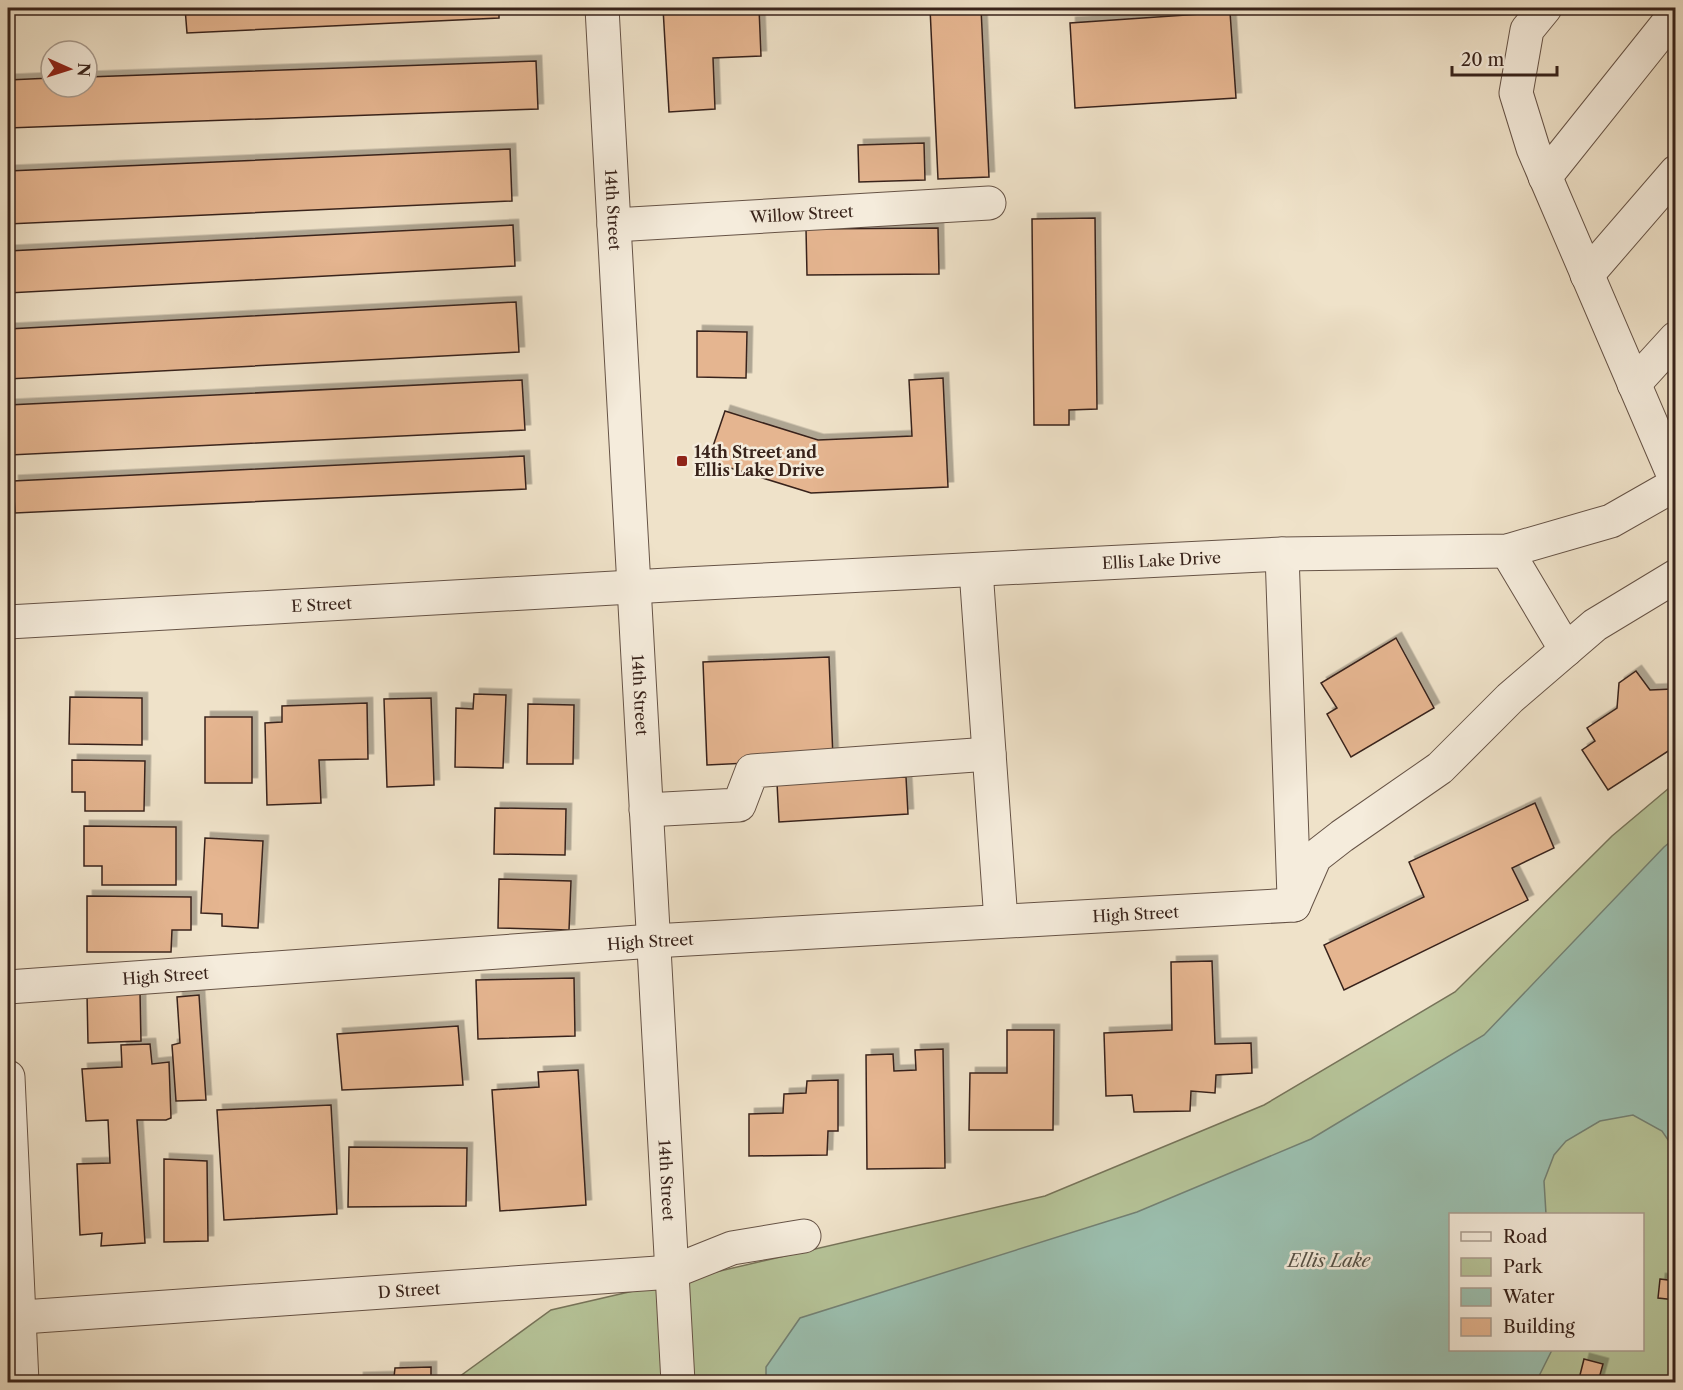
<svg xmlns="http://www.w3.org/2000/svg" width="1683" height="1390" viewBox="0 0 1683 1390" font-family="'Libre Caslon Text',serif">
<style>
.green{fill:#b6c499;stroke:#77745a;stroke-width:1.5;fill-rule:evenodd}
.water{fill:#9bbfaf;stroke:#738174;stroke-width:1.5}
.building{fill:#e5b590;stroke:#38231b;stroke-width:1.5;filter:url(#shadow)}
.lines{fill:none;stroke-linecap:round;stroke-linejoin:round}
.minor-casing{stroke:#665346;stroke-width:35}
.minor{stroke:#f5ecdc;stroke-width:33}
.poi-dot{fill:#8f2418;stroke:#f5ecdc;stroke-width:2}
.labels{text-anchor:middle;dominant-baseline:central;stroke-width:5;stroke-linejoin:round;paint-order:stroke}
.street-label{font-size:16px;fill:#38231b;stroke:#f5ecdc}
.poi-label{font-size:16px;font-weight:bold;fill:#38231b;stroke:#f5ecdc;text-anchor:start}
.water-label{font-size:18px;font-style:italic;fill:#565247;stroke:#f5ecdc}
</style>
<defs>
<filter id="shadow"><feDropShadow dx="5.5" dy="-5.5" stdDeviation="0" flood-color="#0004"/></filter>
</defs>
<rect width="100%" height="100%" fill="#efe2c9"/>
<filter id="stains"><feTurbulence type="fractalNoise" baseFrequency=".00333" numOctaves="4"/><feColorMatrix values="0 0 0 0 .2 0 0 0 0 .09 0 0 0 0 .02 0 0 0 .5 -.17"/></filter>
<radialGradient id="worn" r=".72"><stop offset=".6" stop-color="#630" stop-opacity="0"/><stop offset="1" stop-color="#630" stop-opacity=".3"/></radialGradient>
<path class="green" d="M1675,783V1382H452L551,1310L1045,1196L1264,1105L1455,992L1612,836ZM1450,1214H1642V1350H1450Z"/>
<polygon class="water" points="1675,838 1675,1150 1662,1131 1633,1115 1600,1121 1566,1141 1554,1155 1544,1181 1546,1214 1450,1214 1450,1350 1552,1350 1536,1382 1376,1382 1351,1379 1320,1382 766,1382 766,1367 800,1318 1137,1212 1311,1139 1484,1035 1664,847"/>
<g class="building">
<polygon points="185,8 499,8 499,18 187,33"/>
<polygon points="663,8 759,8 761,56 713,58 715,109 669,112"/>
<polygon points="930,8 981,8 989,177 938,179"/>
<polygon points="1230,12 1236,98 1075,108 1070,23"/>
<polygon points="536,61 538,109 8,128 8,80 51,78 51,87 87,87 87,77"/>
<polygon points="924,143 925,180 859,182 858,145"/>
<polygon points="510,149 512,201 8,224 8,171"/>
<polygon points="1095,218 1097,409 1069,410 1069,425 1034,425 1032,219"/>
<polygon points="513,225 515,266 8,293 8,251"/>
<polygon points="938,228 939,274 807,275 806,229"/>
<polygon points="516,302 519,352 8,379 8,329"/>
<polygon points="697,331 747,332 746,378 697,377"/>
<polygon points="943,378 948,487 811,493 708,461 725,411 818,440 912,436 909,380"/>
<polygon points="522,380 525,430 10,455 8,405"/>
<polygon points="524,456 526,489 15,513 13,481"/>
<polygon points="1396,638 1434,708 1351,757 1327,714 1337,708 1321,683"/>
<polygon points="1676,654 1676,746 1608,790 1582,750 1595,741 1587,728 1617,708 1619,683 1636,671 1650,690 1672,689 1671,657"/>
<polygon points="829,657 833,759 707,765 703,662"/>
<polygon points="474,694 506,695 503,768 455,767 456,708 473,709"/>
<polygon points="70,697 142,698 142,745 69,744"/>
<polygon points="431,698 434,785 387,787 384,699"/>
<polygon points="367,703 368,759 319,760 321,803 267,805 265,723 282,722 282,706"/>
<polygon points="528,704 574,705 573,764 527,764"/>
<rect x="205" y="717" width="47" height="66"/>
<polygon points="72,760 145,761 144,811 85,811 85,792 72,792"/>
<polygon points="906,777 908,814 779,822 777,783"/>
<polygon points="1535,803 1554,848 1512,868 1528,900 1344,990 1324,945 1424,897 1409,862"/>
<polygon points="495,808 566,809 565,855 494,854"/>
<polygon points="84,826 176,827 176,885 102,885 102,866 84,866"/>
<polygon points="205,838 263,841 258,928 222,926 222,914 201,913"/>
<polygon points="499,879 571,881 569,930 498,928"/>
<polygon points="87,896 191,897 191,930 172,930 171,952 87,952"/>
<polygon points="1212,961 1215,1044 1251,1043 1252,1073 1216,1075 1215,1093 1191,1091 1190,1111 1134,1112 1132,1095 1106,1096 1104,1033 1172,1030 1171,962"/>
<polygon points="574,978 575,1036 478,1039 476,980"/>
<polygon points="140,993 141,1041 88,1043 87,994"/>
<polygon points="199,995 206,1100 176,1101 172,1045 180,1043 177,997"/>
<polygon points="458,1026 463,1085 342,1090 337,1034"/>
<polygon points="1007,1030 1054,1030 1053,1130 969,1130 970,1073 1007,1073"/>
<polygon points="150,1044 152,1064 169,1062 171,1118 166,1120 137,1120 145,1243 101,1246 102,1233 80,1235 77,1164 110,1163 108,1120 86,1121 82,1069 122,1067 121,1045"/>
<polygon points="943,1049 945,1168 867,1169 866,1055 893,1054 894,1071 916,1070 915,1050"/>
<polygon points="578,1070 586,1205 500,1211 492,1090 539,1087 538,1072"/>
<polygon points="838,1080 838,1131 828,1131 827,1155 749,1156 749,1114 783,1113 784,1094 806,1093 807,1081"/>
<polygon points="331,1105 337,1214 224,1220 217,1110"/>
<polygon points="349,1147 467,1148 466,1206 348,1207"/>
<polygon points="164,1159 207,1161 208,1241 164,1242"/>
<polygon points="1660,1279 1676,1281 1676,1300 1658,1298"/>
<polygon points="1584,1359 1603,1364 1598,1382 1579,1379"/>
<polygon points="431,1367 431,1382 358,1382 358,1378 394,1377 395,1368"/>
</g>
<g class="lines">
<g class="minor-casing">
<g id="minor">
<path id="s1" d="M602,8L678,1382"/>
<polyline points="1545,8 1527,30 1516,93 1533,148 1676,481"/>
<polyline points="1545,177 1676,13"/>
<path id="s2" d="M614,225L989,203"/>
<polyline points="1587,275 1676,172"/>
<polyline points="1634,384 1676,338"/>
<polyline points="1507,551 1566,650"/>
<polyline points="1282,554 1294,897"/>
<polyline points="976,570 1001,921"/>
<path id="s3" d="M8,622L685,584L1282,554L1507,551L1611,521L1676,484"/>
<polyline points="646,810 739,805 752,771 989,754"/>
<polyline points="1294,905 1315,857 1342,836 1440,768 1510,698 1595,625 1676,576"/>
<path id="s4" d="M8,987L653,941L1294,905"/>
<polyline points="8,1077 22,1382"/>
<path id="s5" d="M8,1318L672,1272L732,1248L804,1236"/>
</g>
</g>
<use href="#minor" class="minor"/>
</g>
<rect class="poi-dot" x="676" y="455" width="12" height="12" rx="3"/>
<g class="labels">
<g class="street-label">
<text stroke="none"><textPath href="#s1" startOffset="202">14th Street</textPath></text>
<text stroke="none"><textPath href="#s2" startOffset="188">Willow Street</textPath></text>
<text stroke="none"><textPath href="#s3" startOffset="1155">Ellis Lake Drive</textPath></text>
<text stroke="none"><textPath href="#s3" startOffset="314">E Street</textPath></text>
<text stroke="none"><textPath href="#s1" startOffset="688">14th Street</textPath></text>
<text stroke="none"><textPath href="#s4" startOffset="1130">High Street</textPath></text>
<text stroke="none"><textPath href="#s4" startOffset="644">High Street</textPath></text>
<text stroke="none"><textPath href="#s4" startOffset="158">High Street</textPath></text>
<text stroke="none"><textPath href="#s1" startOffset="1174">14th Street</textPath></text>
<text stroke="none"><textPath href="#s5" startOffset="402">D Street</textPath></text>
</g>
<g class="poi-label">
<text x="694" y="452">14th Street and<tspan x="694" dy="18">Ellis Lake Drive</tspan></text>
</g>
<g class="water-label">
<text x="1329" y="1261">Ellis Lake</text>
</g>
</g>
<rect width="1683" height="1390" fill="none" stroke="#efe2c9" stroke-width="30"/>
<rect x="9" y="9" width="1665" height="1372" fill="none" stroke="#38231b" stroke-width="3"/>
<rect x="15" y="15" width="1653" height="1360" fill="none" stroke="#38231b" stroke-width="1.5"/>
<rect x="1449" y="1213" width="195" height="138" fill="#f5ecdc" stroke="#a99c8f" stroke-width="1.5"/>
<rect x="1461" y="1232" width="30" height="9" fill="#f5ecdc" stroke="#a99c8f" stroke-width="1.5"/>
<text x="1503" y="1243" font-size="18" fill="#38231b">Road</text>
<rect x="1461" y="1258" width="30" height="18" fill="#b6c499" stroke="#a99c8f" stroke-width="1.5"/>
<text x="1503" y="1273" font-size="18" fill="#38231b">Park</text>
<rect x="1461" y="1288" width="30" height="18" fill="#9bbfaf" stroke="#a99c8f" stroke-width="1.5"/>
<text x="1503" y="1303" font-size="18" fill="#38231b">Water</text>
<rect x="1461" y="1318" width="30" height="18" fill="#e5b590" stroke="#a99c8f" stroke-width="1.5"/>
<text x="1503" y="1333" font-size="18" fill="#38231b">Building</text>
<g transform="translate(69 69) rotate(93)"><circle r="28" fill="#f5ecdc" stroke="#a99c8f" stroke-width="1.5"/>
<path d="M0-4.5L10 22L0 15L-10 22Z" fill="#8f2418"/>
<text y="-9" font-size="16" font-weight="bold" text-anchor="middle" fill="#38231b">N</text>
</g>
<path d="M1452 66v9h105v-9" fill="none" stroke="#38231b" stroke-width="3"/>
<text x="1461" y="66" font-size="18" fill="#38231b" stroke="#f5ecdc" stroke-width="4.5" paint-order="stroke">20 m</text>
<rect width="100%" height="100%" filter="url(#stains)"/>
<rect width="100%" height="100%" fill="url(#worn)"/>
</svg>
